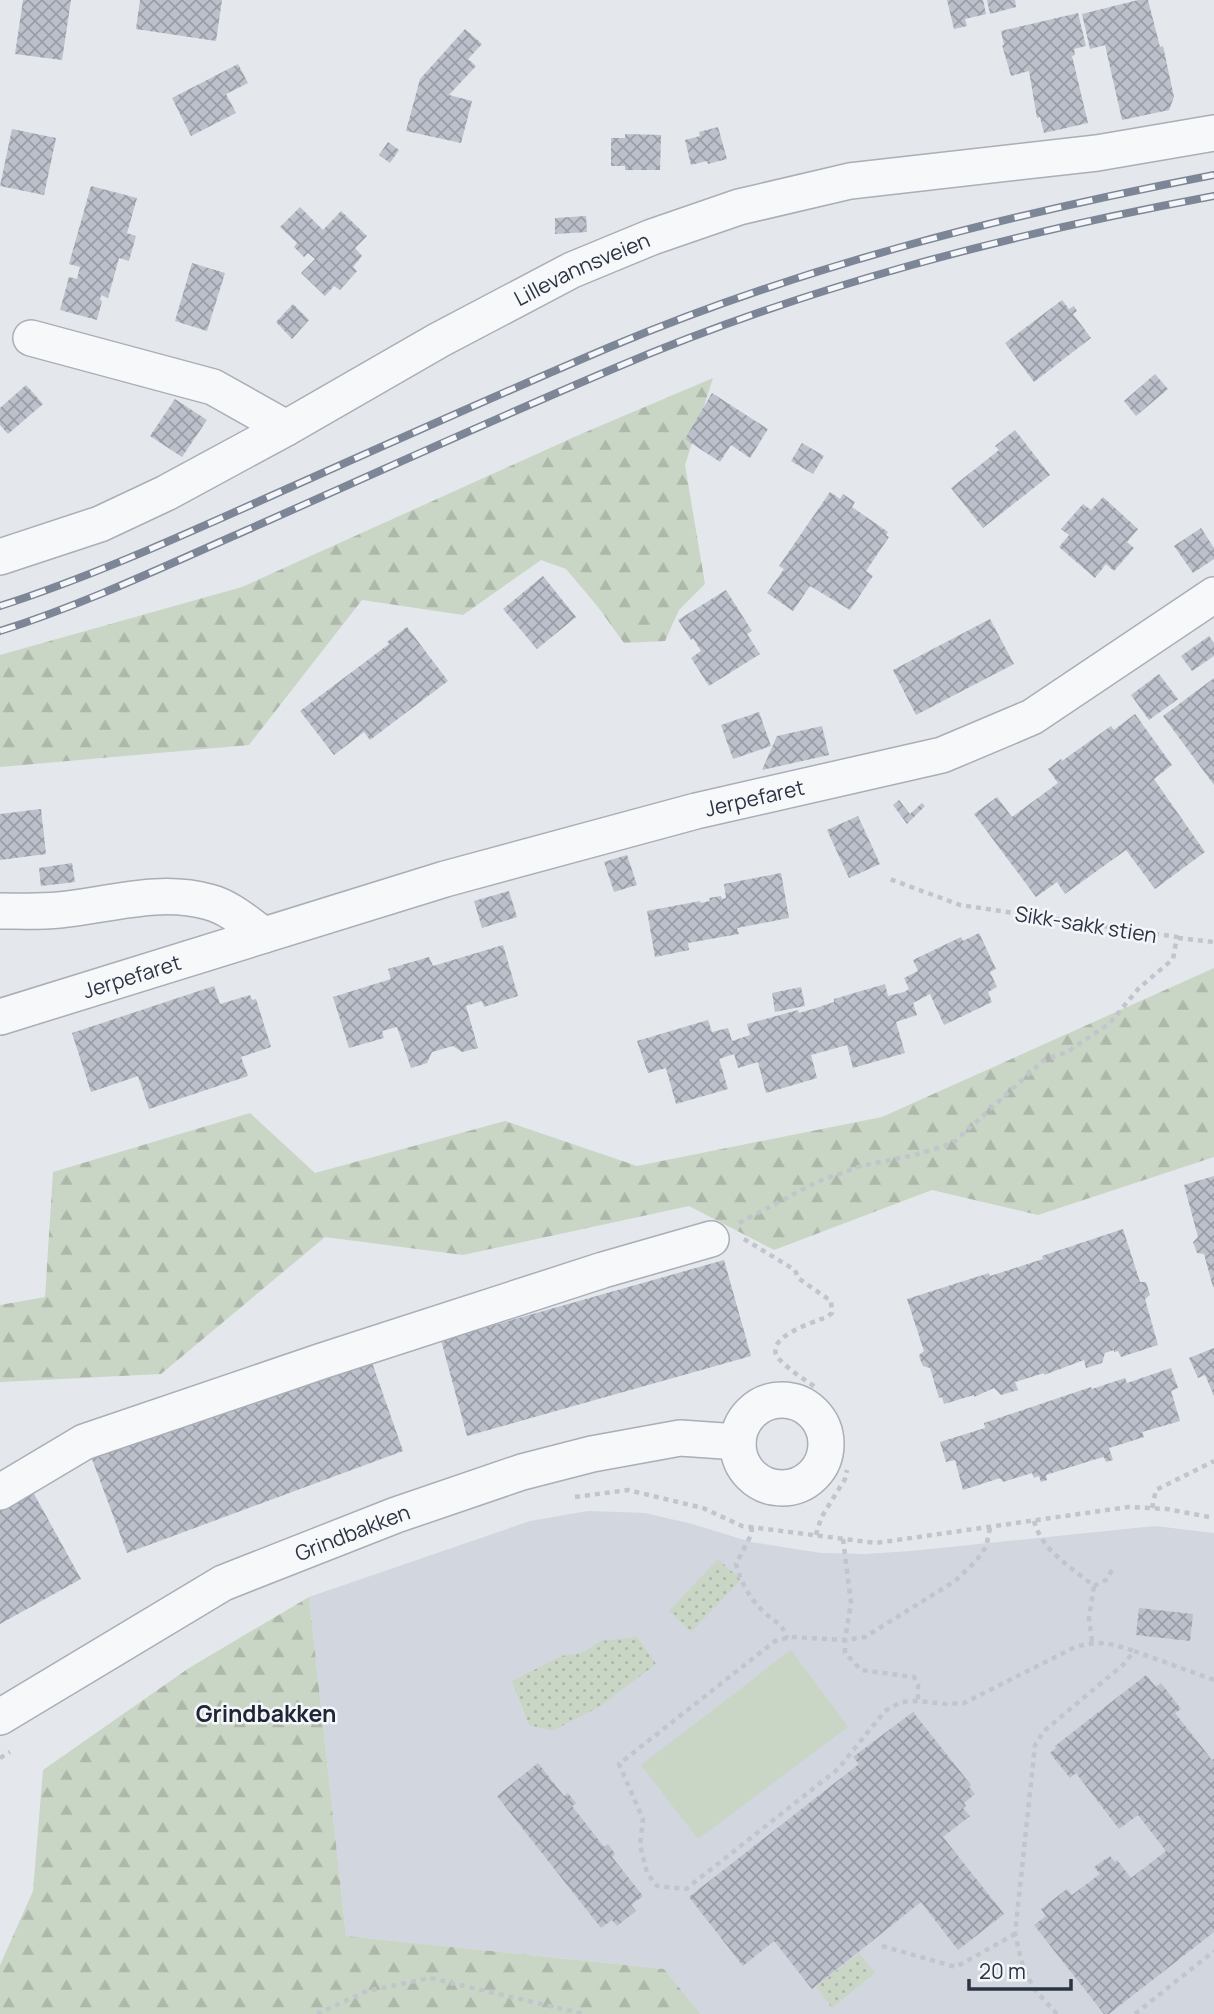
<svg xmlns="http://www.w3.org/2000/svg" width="1214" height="2014" viewBox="0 0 1214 2014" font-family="Manrope,sans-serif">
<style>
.built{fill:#d2d6de}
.forest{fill:url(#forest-firs)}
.park{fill:url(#park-dots)}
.pitch{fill:#c9d6c5}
.building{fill:url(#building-cross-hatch)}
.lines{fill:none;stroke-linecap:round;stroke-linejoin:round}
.minor-casing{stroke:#a9aeb7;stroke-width:38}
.path{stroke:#c2c5cb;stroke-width:4.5;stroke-dasharray:5 5;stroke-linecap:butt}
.minor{stroke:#f7f8fa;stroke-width:35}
.rail-casing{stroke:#7d8696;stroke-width:8}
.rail{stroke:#f4f6f9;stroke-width:5;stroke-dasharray:16;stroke-linecap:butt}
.labels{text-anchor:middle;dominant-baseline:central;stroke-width:5;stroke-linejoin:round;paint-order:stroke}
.street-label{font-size:21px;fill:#2b3445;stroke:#f4f6f9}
.neighbourhood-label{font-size:23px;font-weight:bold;fill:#1d2536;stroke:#f4f6f9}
</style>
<defs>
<pattern id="forest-firs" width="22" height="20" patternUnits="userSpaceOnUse" patternTransform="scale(1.75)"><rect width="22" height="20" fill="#c9d6c5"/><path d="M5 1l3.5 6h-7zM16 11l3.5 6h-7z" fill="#adb8ab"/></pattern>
<pattern id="park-dots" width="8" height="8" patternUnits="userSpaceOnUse" patternTransform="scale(1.75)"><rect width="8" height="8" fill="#c9d6c5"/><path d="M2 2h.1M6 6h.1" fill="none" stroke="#adb8ab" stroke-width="1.8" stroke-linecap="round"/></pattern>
<pattern id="building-cross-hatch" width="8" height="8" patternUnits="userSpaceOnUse" patternTransform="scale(1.75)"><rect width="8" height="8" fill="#bbc0ca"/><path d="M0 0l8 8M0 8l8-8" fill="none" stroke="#989da6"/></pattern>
</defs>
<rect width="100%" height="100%" fill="#e4e7ec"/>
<polygon class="built" points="588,1511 645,1513 692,1524 751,1542 821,1553 865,1554 911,1551 1155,1526 1214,1533 1214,2014 701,2014 664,1969 346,1936 309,1597 530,1521"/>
<g class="forest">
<polygon points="713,378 685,465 705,584 679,610 665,641 624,643 598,607 566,569 541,560 463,615 362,600 249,745 0,767 0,655 242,587 581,434"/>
<polygon points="1214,968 1214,1157 1038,1215 932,1190 774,1250 689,1206 463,1255 325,1237 161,1374 0,1382 0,1305 45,1297 53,1172 250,1113 315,1173 505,1121 637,1166 882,1117"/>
<polygon points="309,1597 346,1936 664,1969 701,2014 0,2014 0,1965 33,1891 43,1770 189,1668"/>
</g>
<g class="park">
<polygon points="718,1559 741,1580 691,1632 669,1611"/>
<polygon points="637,1637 656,1664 599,1707 552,1731 529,1725 512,1681 561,1656 582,1653 600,1641"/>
<polygon points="859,1953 875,1973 832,2008 816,1987"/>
</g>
<polygon class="pitch" points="791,1650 848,1727 698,1839 641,1765"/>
<g class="building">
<polygon points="23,0 71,0 62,60 15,54"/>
<polygon points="140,0 222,0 216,41 136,29"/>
<polygon points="947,0 983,0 986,14 965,19 967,26 954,29"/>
<polygon points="987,0 1015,0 1016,7 990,14"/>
<polygon points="1138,0 1148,0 1160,47 1163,46 1174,97 1169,110 1122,120 1105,45 1090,49 1082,14"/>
<polygon points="1078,13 1086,46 1074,49 1075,55 1072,56 1088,123 1044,133 1040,117 1037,118 1029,71 1011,76 1002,45 1004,45 1001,31"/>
<polygon points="465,29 482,44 468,59 476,66 449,95 472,101 461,143 406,131 420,79"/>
<polygon points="238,64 248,83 226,94 236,113 191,136 172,98"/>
<polygon points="718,127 727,159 708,164 707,161 691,165 685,140 700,136 699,132"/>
<polygon points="12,129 56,138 44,195 0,186"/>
<polygon points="625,134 661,135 660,170 625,170 625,166 611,166 611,138 625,138"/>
<polygon points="388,142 399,150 390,163 379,155"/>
<polygon points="91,186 137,198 127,233 136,236 129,261 119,258 108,298 101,295 100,300 102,301 97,320 60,310 69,277 77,279 80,267 69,264"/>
<polygon points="300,207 323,230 341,211 367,236 355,248 362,256 353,267 357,271 340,290 334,286 325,296 301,273 315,259 308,253 304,257 294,247 297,243 280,227"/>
<polygon points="586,216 587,232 555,234 555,218"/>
<polygon points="192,263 225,273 207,331 175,321"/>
<polygon points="1062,300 1069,309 1074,306 1077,311 1073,314 1091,338 1034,382 1005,343"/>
<polygon points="293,304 309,320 292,339 276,322"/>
<polygon points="1155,374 1168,389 1136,416 1124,401"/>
<polygon points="26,385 43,404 8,434 0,425 0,408"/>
<polygon points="712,393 768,429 750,458 731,445 720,462 685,439"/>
<polygon points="175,399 207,420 182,457 150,436"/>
<polygon points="1015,430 1050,475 983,528 951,488 999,450 995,446"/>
<polygon points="802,443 824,456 813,474 791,461"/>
<polygon points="830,492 840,499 843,494 855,502 852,507 888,532 886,535 889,537 866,571 873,576 850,610 810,586 793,611 767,593 784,569 779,566"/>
<polygon points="1103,497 1138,529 1127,542 1134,548 1114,571 1106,564 1095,578 1059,547 1069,535 1061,529 1083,504 1091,510"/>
<polygon points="1201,528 1214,548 1214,559 1193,573 1174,546"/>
<polygon points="543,576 576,617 537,649 503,609"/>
<polygon points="726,590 752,631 747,634 760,654 709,686 691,658 701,651 693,638 691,640 678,620"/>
<polygon points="990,619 1014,664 916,715 893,670"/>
<polygon points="407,627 448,681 370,740 364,732 334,755 300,711 389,644 387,642"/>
<polygon points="1209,636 1214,643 1214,656 1192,671 1181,656"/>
<polygon points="1159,674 1178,699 1149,720 1131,695"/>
<polygon points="1214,678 1214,785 1163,716"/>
<polygon points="759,712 771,746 733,759 721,725"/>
<polygon points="1135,714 1172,765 1154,779 1205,852 1155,889 1126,850 1065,894 1057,882 1036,897 974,814 997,797 1012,817 1058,783 1048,769 1061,759 1062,761 1111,726 1114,730"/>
<polygon points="822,726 829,755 762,770 777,736"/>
<polygon points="899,800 910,814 922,803 925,806 907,824 893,805"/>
<polygon points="41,809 46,854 0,860 0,814"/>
<polygon points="858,816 880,864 849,878 827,830"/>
<polygon points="627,855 637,885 614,892 604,862"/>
<polygon points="72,863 75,882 41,886 39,868"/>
<polygon points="781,873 789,918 737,928 739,934 688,943 689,950 655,957 647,911 700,901 701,903 710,901 709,898 721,896 722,899 726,898 724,884"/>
<polygon points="509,891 517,917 482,928 474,901"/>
<polygon points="979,933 996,969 990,972 997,987 988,992 992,1002 944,1025 930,994 913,1003 917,1015 896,1022 905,1053 853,1068 847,1045 811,1055 817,1078 766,1093 758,1062 738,1068 734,1054 719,1059 728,1089 676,1104 666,1068 648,1073 637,1041 708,1020 712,1032 728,1028 732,1041 750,1035 747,1024 798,1010 799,1013 816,1008 834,1002 834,999 885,984 888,996 904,992 909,989 904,978 918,971 913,960 961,937 963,941"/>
<polygon points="503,945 518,996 484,1007 482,1001 466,1006 478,1048 462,1052 453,1046 432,1052 427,1063 411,1068 397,1027 382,1031 384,1038 349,1048 333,997 391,979 388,969 429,957 433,966"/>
<polygon points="214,986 220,1004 250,995 252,1000 256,999 271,1047 241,1057 248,1076 149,1109 138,1076 91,1092 72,1033"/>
<polygon points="801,987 805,1006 775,1012 772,993"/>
<polygon points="1214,1176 1214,1287 1213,1287 1204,1254 1197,1253 1193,1242 1198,1237 1184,1185"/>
<polygon points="1123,1229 1140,1282 1146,1282 1150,1295 1145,1299 1158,1345 1121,1357 1118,1351 1114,1352 1114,1350 1105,1353 1102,1363 1086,1368 1084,1360 1044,1375 1044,1373 1015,1382 1018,1390 1001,1395 994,1388 974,1397 974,1395 944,1404 942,1397 939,1398 930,1368 923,1366 920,1359 919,1355 924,1351 907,1299 989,1273 990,1276 1043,1259 1042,1256"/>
<polygon points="724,1260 751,1356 467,1436 441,1340"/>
<polygon points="1214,1348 1214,1396 1205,1375 1198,1378 1189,1358"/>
<polygon points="370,1357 403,1451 127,1553 92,1459"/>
<polygon points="1171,1368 1178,1388 1171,1391 1180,1421 1142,1432 1144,1437 1109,1448 1113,1460 1106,1462 1104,1457 1093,1460 1046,1475 1047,1480 1041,1482 1039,1476 1034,1478 1032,1473 1003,1482 1000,1478 963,1490 955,1460 946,1462 940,1442 985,1428 984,1423 1091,1387 1092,1389 1125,1378 1127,1383"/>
<polygon points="33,1492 81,1579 0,1624 0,1510"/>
<polygon points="1139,1608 1193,1614 1190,1641 1136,1635"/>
<polygon points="1146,1675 1156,1687 1161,1683 1181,1709 1175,1713 1212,1760 1214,1759 1214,1932 1109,2014 1104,2014 1034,1925 1046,1916 1041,1909 1067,1889 1072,1895 1100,1874 1094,1867 1110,1856 1115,1862 1117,1860 1131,1878 1166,1851 1138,1815 1119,1829 1076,1773 1070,1778 1050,1753 1056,1748 1055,1746"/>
<polygon points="913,1712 971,1785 969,1787 975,1794 964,1803 966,1806 963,1808 970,1816 943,1837 1004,1914 958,1950 921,1902 812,1989 774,1941 743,1966 689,1897 859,1764 853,1757"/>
<polygon points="538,1763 564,1796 568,1793 576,1803 572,1806 604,1847 608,1844 615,1854 612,1857 643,1896 631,1905 636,1911 617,1926 612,1920 601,1928 497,1796"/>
</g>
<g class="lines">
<g class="minor-casing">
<g id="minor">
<polyline points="31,338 213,387 286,428"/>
<path id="s1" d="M0,557L100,524L166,493L286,428L439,340L572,270L652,237L739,207L850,181L1097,153L1214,133"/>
<path d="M0,911C20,911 40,912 59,910C109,905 159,888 209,902C229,907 247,923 264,935"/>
<path id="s2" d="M0,1017L445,879L696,811L942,755L1032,717L1214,595"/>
<circle cx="782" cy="1444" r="44"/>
<polyline points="0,1492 84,1442 322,1361 603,1270 711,1239"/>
<path id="s3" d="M0,1717L223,1583L396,1515L522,1472L592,1454L680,1438L738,1442"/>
</g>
</g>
<g class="path">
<polyline points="1178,938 1214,942"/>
<polyline points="739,1223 817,1182 861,1166 915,1155 953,1143 1044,1060 1067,1052 1109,1024 1139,988 1173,959 1177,937 960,905 887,878"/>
<path d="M744,1239L795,1270L798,1278L831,1301L832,1313L827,1317C814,1322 761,1338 779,1359C789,1370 804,1379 815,1387"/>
<polyline points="575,1497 628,1490 703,1508 742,1526 876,1543 1128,1507 1167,1509 1214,1518"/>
<polyline points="1152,1508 1156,1490 1214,1461"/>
<path d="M1034,1521C1042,1551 1071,1567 1094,1586L1106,1580L1112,1570"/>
<path d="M752,1527L751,1535L736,1564C741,1583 750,1599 765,1613C776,1624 781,1621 787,1638"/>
<path d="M990,1528L986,1547L976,1561L955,1581L865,1637L845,1640L790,1637L775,1641L619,1764L643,1819L640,1845L647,1873L657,1886L686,1889L838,1769L885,1711L901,1702L918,1701L946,1704L964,1703L1075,1647C1098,1640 1111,1643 1134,1651"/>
<polyline points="816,1535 821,1518 845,1479 847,1470"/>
<polyline points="843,1539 851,1603 845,1640 845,1653 861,1670 914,1677 918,1685 918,1701"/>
<polyline points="1092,1641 1089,1618 1094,1586"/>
<polyline points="0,1758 10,1752"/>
<polyline points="882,1946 956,1967 1015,1934"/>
<polyline points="317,2014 367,1991 430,1978 584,2014"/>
<polyline points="1057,2014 1034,1989 1023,1967 1015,1934 1035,1745 1044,1731 1124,1664 1134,1651 1214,1680"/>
<polyline points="1135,2014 1214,1951"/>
</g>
<use href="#minor" class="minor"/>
<g class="rail-casing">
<g id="rail">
<path d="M0,606C87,578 170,541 253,504C372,451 490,398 610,347C805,265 1007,215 1214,175"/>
<path d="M0,631C85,604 165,566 247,530C369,476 492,420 615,368C807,286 1010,234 1214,196"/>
</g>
</g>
<use href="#rail" class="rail"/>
</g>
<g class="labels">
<g class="street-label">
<text stroke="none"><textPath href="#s1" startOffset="651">Lillevannsveien</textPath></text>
<text stroke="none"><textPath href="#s2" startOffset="786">Jerpefaret</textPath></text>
<text transform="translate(1086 924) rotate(9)">Sikk-sakk stien</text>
<text stroke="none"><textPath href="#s2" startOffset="138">Jerpefaret</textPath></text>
<text stroke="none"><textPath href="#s3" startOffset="399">Grindbakken</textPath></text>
</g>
<g class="neighbourhood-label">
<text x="266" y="1713">Grindbakken</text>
</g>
</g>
<path d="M969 1979v10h102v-10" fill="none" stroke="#2b3445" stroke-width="3.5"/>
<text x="979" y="1979" font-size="21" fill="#2b3445" stroke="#f4f6f9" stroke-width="5" paint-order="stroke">20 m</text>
</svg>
